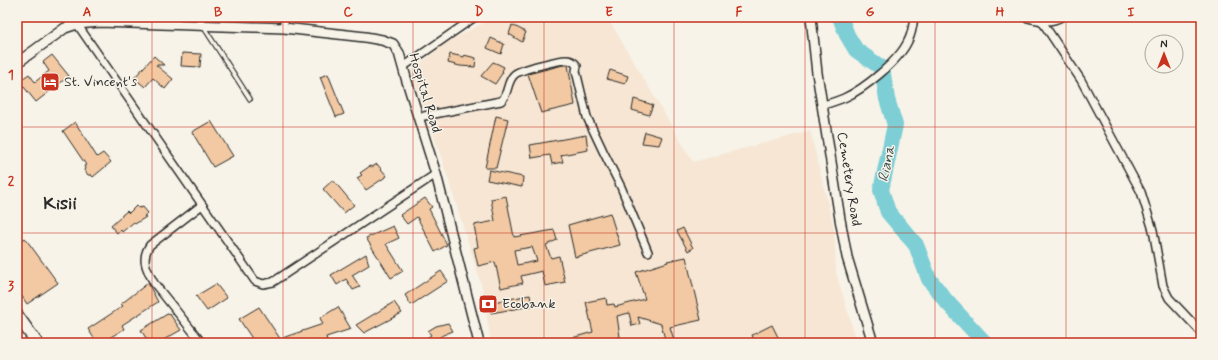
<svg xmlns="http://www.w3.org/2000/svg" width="1218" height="360" viewBox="0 0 1218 360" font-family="Mynerve,sans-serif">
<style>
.built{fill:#f6e6d3}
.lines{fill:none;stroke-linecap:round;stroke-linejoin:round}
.river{stroke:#7dced5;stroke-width:16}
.building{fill:#f2c9a2;stroke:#2b2b2b;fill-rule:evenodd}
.service-casing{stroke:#2b2b2b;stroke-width:6}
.minor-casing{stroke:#2b2b2b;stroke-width:10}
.tertiary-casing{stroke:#2b2b2b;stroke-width:12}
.trunk-casing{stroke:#2b2b2b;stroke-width:14}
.service{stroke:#f7f3e8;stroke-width:3.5}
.minor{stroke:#f7f3e8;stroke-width:7}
.tertiary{stroke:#f7f3e8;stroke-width:9}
.trunk{stroke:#f7f3e8;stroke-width:11}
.grid{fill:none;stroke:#c8321e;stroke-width:1;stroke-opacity:0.55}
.labels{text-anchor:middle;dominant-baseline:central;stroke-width:3;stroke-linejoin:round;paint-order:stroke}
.poi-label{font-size:14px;fill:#2b2b2b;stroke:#f7f3e8;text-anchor:start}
.street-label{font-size:14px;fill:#2b2b2b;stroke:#f7f3e8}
.water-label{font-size:15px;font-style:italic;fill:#405456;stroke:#f7f3e8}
.district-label{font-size:18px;font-weight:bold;fill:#2b2b2b;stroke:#f7f3e8}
.neatline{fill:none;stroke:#c8321e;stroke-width:1.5}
.grid-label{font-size:13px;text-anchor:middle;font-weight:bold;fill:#c8321e}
</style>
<rect width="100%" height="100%" fill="#f7f3e8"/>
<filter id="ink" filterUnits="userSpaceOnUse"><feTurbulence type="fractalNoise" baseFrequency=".025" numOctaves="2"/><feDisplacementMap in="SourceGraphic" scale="8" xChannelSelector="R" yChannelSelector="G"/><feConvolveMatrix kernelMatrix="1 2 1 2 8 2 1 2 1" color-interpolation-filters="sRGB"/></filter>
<g filter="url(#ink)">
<polygon class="built" points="495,17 607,17 693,162 810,131 834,229 836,273 857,343 491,343 483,290 443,162 411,71 444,44"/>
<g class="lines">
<polyline class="river" points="840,17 847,35 856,50 882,68 887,99 895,125 881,190 888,212 916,245 929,279 946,301 985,343"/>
</g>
<g class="building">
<polygon points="512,25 526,32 522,42 509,34"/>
<polygon points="491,38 504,44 501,54 487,48"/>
<polygon points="182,53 201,54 200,67 181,66"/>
<polygon points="450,54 464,57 464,55 476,58 475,67 460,66 448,63"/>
<polygon points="52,55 69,76 36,102 19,81 29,74 35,82 49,71 43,62"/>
<polygon points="154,56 164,65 156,65 173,79 165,89 153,78 145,87 134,78"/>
<polygon points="493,62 498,64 504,67 502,71 503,72 495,84 481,76"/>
<polygon points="563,65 568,65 575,105 541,113 528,74"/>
<polygon points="610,70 628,76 625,84 607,79"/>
<polygon points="328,74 344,114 336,117 320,77"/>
<polygon points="634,99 653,105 649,115 632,110"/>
<polygon points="496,116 508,119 496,168 485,168"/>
<polygon points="211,121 233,156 213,167 192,132"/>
<polygon points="75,122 97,157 103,153 111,162 93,177 91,175 88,175 84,170 85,168 84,166 86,165 63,131"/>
<polygon points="645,132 662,137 659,145 642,143"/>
<polygon points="586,135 588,150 561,155 563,162 552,164 550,155 532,158 530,145"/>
<polygon points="377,164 387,176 366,190 357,178 362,175 360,173 370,166 372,167"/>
<polygon points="489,170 523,177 522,187 487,180"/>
<polygon points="333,180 354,205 344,213 323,189"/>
<path d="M506,196L514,237L554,230L557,240L546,245L551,258L559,256L565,282L545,286L542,271L521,276L523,283L501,288L495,262L478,266L474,248L478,247L474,225L495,221L491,199ZM532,247L537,261L517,265L514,250Z"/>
<polygon points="425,198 432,207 429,209 447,245 435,252 417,217 407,224 400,215"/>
<polygon points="136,206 139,208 143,207 148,213 144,216 146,217 135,224 134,222 122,232 121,230 117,233 111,226 122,216 122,215 127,211 129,213"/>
<polygon points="610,213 620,245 575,257 568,225"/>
<polygon points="393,226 399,238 386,244 403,271 391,278 366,238"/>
<polygon points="683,228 693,248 688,251 677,231"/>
<polygon points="25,238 58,283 27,304 17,289 17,244"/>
<polygon points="366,254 369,265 352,275 360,287 353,290 346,279 337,285 331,275"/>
<polygon points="686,257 701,320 670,327 675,343 666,343 661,324 638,317 640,324 632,326 629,313 617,316 620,337 597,343 561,343 561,341 593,332 586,302 606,298 607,305 614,304 615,307 645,299 636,272 668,262 667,261"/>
<polygon points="441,271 448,281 411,305 405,295"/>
<polygon points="148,283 158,302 122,325 124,329 101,343 97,343 88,329 123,306 121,304"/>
<polygon points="216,284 227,298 207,311 196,296"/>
<polygon points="530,295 532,306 491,313 488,303"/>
<polygon points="394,302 402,313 364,333 356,325"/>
<polygon points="259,307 281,340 285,337 323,324 320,318 338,307 351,329 326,337 327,340 321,343 255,343 239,319"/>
<polygon points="169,313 181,330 158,343 149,343 141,330"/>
<polygon points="448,323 453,331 443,335 431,343 420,343 431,335 428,331 436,326"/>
<polygon points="772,325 781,343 755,343 752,335"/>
</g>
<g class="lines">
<g class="service-casing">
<polyline id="service" points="203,26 250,99"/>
</g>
<g class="minor-casing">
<g id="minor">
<path d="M1024,17C1036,20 1050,24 1061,17"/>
<polyline points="1039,17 1081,80 1141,192 1153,230 1163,286 1169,298 1201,332"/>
<polyline points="77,24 255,281 263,284 273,282 436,174"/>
<polyline points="284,28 284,17"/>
<polyline points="403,67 475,17"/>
<path d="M823,105C830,103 837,101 844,98C864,89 899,61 908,41C912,34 913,25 914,17"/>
<path d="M419,117L501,101C509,95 506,81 515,74C522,69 558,60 567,60C571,60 575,63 577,66L576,71L587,117L603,151L621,187L648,252"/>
<path d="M202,343L154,283C147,270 140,259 150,245L202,205"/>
</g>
</g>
<g class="tertiary-casing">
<g id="tertiary">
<polyline points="811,17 817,73 840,219 847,257 873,343"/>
<polyline points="17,63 65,28 77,24 100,22 284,28 365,37 382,40 393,44 399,53 406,78 436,174 479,343"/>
</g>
</g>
<g class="trunk-casing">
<polyline id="trunk" points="17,315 37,343"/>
</g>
<use href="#service" class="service"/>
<use href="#minor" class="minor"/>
<use href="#tertiary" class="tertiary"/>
<use href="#trunk" class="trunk"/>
</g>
</g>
<path class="grid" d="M152,17V343M283,17V343M413,17V343M544,17V343M674,17V343M805,17V343M935,17V343M1066,17V343M17,127H1201M17,233H1201"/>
<defs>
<g id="hotel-square" transform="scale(1)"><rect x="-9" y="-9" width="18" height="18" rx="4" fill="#c8321e" stroke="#f7f3e8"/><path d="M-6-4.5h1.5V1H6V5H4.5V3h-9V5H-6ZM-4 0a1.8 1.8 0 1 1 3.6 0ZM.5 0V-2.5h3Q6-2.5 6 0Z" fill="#fff"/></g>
<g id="bank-square" transform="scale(1)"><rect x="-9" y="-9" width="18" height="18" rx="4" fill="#c8321e" stroke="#f7f3e8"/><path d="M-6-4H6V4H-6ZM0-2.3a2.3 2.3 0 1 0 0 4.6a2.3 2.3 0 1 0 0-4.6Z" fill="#fff"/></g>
</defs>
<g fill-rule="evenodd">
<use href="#hotel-square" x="50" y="82"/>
<use href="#bank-square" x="488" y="304"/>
</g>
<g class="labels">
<g class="poi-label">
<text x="64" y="82">St. Vincent's</text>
<text x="502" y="304">Ecobank</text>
</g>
<g class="street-label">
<text transform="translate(425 93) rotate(73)">Hospital Road</text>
<text transform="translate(849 179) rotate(81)">Cemetery Road</text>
</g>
<g class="water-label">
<text transform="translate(887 164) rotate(-78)">Riana</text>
</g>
<g class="district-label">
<text x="60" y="204">Kisii</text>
</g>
</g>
<rect width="1218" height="360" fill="none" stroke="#f7f3e8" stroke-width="44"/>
<g transform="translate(1164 54)"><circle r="19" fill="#f7f3e8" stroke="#a5a39c"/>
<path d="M0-3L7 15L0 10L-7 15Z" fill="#c8321e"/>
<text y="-6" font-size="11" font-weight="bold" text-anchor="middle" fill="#2b2b2b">N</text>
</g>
<rect x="22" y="22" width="1174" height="316" class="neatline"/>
<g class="grid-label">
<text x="87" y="16">A</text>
<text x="218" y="16">B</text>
<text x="348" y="16">C</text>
<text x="479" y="16">D</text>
<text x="609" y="16">E</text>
<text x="739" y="16">F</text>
<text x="870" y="16">G</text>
<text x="1000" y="16">H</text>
<text x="1131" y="16">I</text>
<text x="11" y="79">1</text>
<text x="11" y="185">2</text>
<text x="11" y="290">3</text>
</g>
</svg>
